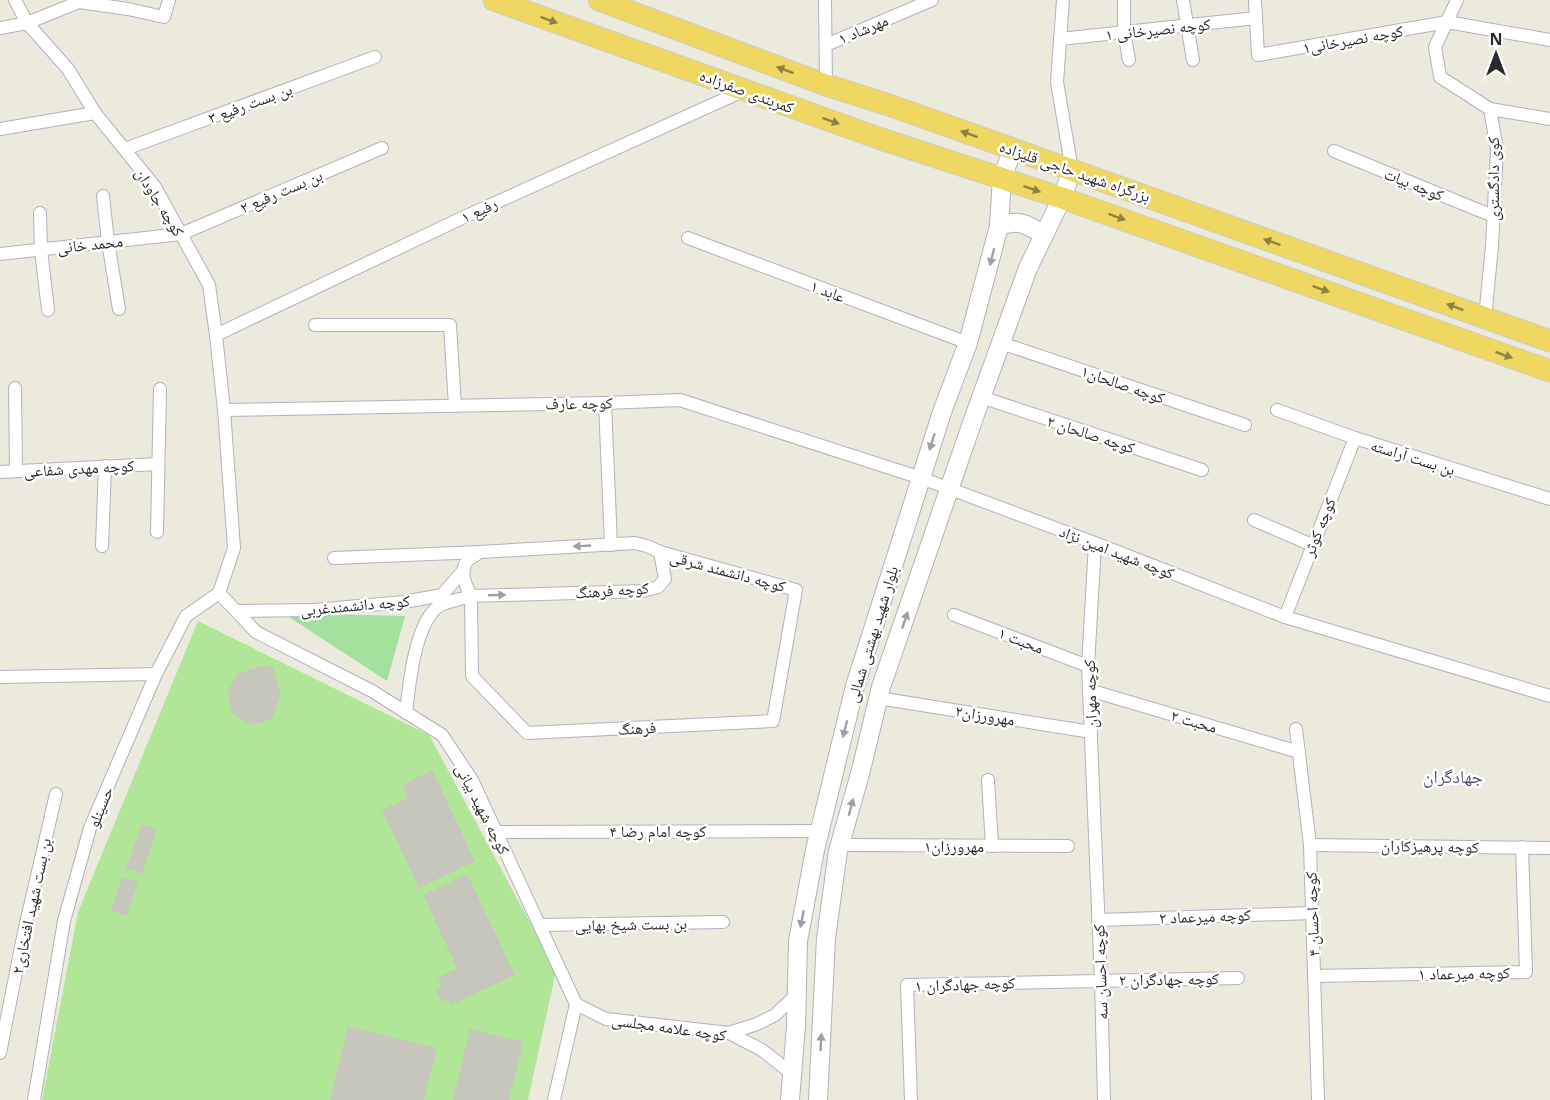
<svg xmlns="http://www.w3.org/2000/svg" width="1550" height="1100" viewBox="0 0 1550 1100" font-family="'Noto Sans','Noto Naskh Arabic',sans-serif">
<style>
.green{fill:#a2e09c}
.pitch{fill:#b1e699}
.building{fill:#c7c6bd}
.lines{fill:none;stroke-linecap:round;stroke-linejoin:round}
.minor-casing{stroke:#b2b1bd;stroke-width:14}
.secondary-casing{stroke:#b2b1bd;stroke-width:20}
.trunk-casing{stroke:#ccc;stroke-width:23}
.minor{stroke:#fff;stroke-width:12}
.secondary{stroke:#fff;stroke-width:18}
.trunk{stroke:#eed861;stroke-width:21}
.oneway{fill:#8c8246}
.oneway2{fill:#a0a0a0}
.labels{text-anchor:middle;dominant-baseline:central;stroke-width:5;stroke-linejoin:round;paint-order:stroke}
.street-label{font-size:16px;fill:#2b2b2b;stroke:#fff}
.neighbourhood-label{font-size:18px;fill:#504d79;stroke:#fff}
</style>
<rect width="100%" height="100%" fill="#ece9dd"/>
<polygon class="green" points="283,613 405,616 387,681"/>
<polygon class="pitch" points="198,621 429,735 556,971 528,1100 42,1100 78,912"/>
<g class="building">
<polygon points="266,665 273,668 281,695 272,719 252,725 233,715 227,693 237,674"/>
<polygon points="432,770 475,861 419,888 382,810 408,798 402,785"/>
<polygon points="142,824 157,829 142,874 126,869"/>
<polygon points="467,874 515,975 451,1005 448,999 441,1002 435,989 442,986 438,977 457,968 423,895"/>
<polygon points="122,877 138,882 127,916 111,910"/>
<polygon points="348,1026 437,1048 424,1100 330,1100"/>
<polygon points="470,1029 523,1042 509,1100 453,1100"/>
</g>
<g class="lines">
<g class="minor-casing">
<g id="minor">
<polyline points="15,0 27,23 68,69 95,113 155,187 209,285 216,335 224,410 234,548 219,593 186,616 156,674"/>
<polyline points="825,0 826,85"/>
<polyline points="1063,0 1057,82 1072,170"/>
<polyline points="1124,0 1124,32 1129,60"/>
<polyline points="1183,0 1193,60"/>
<polyline points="1255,0 1258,55 1447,22 1550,40"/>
<polyline points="1457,0 1435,47 1440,77 1490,109 1497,149 1492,246 1485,318"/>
<polyline points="0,28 27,23 79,2 128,9 164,17 169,0"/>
<polyline points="1060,39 1256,18"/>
<polyline points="826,45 932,0"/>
<polyline points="1490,109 1550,119"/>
<polyline points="0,129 95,113"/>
<polyline points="125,149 375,57"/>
<polyline points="1334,151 1493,216"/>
<polyline points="103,196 108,242 119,309"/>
<polyline points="40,213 41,250 48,310"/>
<polyline points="688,238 968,343"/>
<polyline points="0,254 181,234 382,148"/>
<polyline points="315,325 450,325 455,406"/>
<polyline points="216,335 464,217 745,90"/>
<polyline points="1001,343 1245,425"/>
<polyline points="15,388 16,471"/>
<polyline points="981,397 1202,470"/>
<polyline points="605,403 611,545"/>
<polyline points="224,410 605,403 680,400 921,478 1095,543 1285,617 1550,696"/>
<polyline points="1277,410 1355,438 1550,499"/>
<polyline points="0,472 158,464"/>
<polyline points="1254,520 1312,545"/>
<polyline points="157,532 160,389"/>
<polyline points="1095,543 1088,666 1101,981 1104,1100"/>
<polyline points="102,546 105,466"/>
<path d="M334,558L480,552L635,543L647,546L660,552L665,579L658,587L643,591L471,596C466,586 459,572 467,561C470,558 476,555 480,552"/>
<polyline points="219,593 256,632 372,691 442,735 472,780 576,1004 554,1100"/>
<polyline points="236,611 314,610 404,602 442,595 463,571"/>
<polyline points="954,615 1088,666"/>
<polyline points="1285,617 1355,438"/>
<polyline points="0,677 156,674 90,828 64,921 34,1100"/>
<polyline points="1089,690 1299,752"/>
<polyline points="878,698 1091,732"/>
<path d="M406,713C409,685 415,622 439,606C446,601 463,599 471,596L472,676L527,733L773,721L796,590L660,552"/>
<polyline points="1296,729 1310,845 1318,1100"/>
<polyline points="988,780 992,846"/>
<polyline points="496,832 820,831"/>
<polyline points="840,845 1068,846"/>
<polyline points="1310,845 1550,848"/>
<polyline points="1098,920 1312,913"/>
<polyline points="540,925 723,922"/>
<polyline points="1314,976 1526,972 1522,847"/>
<polyline points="576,1004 606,1019 729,1033 762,1050 791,1073"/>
<polyline points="729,1033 757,1024 775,1015 797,994"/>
<polyline points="0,1053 24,932 56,794"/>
<polyline points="911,1100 907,985 1238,978"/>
</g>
</g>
<g class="secondary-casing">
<g id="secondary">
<path d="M999,226C1018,219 1027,224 1044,235"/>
<polyline points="790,1100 796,1026 798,941 815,850 855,686 942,412 968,343 999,226 1002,178 1013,149"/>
<polyline points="818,1100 826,938 838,851 860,774 881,687 973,420 1028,268 1062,198 1072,170"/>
</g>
</g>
<g class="trunk-casing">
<g id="trunk">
<polyline points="494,0 881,139 1062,198 1550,371"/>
<polyline points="599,0 826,85 889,105 1072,170 1550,341"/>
</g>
</g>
<use href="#minor" class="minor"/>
<use href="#secondary" class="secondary"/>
<use href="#trunk" class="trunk"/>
</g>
<defs><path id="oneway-solid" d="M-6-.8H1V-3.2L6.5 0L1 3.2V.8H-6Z" transform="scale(1.5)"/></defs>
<g class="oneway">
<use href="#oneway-solid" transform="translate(549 20) rotate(20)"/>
<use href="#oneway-solid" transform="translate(785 70) rotate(-159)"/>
<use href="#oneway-solid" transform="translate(831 121) rotate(20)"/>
<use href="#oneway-solid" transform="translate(969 134) rotate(-160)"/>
<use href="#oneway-solid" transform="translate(1032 189) rotate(19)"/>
<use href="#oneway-solid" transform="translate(1117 217) rotate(20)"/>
<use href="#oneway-solid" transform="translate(1272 242) rotate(-160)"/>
<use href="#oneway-solid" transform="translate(1321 289) rotate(20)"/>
<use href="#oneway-solid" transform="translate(1455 307) rotate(-160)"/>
<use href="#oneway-solid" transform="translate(1504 355) rotate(20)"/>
</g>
<g class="oneway2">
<use href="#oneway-solid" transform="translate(992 257) rotate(104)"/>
<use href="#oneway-solid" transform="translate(932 442) rotate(108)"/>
<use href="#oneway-solid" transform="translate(582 546) rotate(177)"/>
<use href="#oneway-solid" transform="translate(497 595) rotate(-2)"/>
<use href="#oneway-solid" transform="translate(905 620) rotate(-71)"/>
<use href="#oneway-solid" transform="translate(845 729) rotate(104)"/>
<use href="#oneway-solid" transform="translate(851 807) rotate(-75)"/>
<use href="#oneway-solid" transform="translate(802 919) rotate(101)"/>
<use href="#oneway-solid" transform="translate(821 1042) rotate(-87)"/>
</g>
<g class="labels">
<g class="street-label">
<text transform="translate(863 29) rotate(-23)">مهرشاد ۱</text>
<text transform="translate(1158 29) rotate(-6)">کوچه نصیرخانی ۱</text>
<text transform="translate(1353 39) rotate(-10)">کوچه نصیرخانی۱</text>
<text transform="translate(747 91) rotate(20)">کمربندی صفرزاده</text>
<text transform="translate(250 103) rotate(-20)">بن بست رفیع ۳</text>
<text transform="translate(1075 171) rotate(19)">بزرگراه شهید حاجی قلیزاده</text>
<text transform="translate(1493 179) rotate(-90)">کوی دادگستری</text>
<text transform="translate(1414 184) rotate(22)">کوچه بیات</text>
<text transform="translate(281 191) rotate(-23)">بن بست رفیع ۲</text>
<text transform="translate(160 202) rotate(58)">کوچه جاودان</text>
<text transform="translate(479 210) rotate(-25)">رفیع ۱</text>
<text transform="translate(90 244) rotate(-6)">محمد خانی</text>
<text transform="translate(828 291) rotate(21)">عابد ۱</text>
<text transform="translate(1123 384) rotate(19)">کوچه صالحان۱</text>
<text transform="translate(579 403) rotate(-1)">کوچه عارف</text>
<text transform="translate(1091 434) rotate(18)">کوچه صالحان ۲</text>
<text transform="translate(1413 457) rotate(17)">بن بست آراسته</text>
<text transform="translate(79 468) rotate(-3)">کوچه مهدی شفاعی</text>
<text transform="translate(1319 527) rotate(-68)">کوچه کوثر</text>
<text transform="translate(1117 552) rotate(21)">کوچه شهید امین نژاد</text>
<text transform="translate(728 571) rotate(15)">کوچه دانشمند شرقی</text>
<text transform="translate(612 590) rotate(-4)">کوچه فرهنگ</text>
<text transform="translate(355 605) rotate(-5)">کوچه دانشمندغربی</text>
<text transform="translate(872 634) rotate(-73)">بلوار شهید بهشتی شمالی</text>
<text transform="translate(1021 640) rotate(21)">محبت ۱</text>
<text transform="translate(1090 694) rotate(-92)">کوچه مهران</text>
<text transform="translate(985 715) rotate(9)">مهرورزان۲</text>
<text transform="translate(1194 721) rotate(16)">محبت ۲</text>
<text transform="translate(637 728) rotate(-3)">فرهنگ</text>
<text transform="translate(100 807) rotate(-68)">حسینلو</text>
<text transform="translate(483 809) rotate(63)">کوچه شهید بیانی</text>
<text x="658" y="831">کوچه امام رضا ۴</text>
<text x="954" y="846">مهرورزان۱</text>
<text transform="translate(1430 846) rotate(1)">کوچه پرهیزکاران</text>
<text transform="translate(31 906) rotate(-78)">بن بست شهید افتخاری۲</text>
<text transform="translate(1312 914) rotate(-92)">کوچه احسان ۴</text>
<text transform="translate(1205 916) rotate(-2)">کوچه میرعماد ۲</text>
<text transform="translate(631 924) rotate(-1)">بن بست شیخ بهایی</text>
<text transform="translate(1100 972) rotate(-92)">کوچه احسان سه</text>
<text transform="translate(1464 973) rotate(-1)">کوچه میرعماد ۱</text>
<text transform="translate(1169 979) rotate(-1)">کوچه جهادگران ۲</text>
<text transform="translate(965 984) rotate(-2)">کوچه جهادگران ۱</text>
<text transform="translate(669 1027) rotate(8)">کوچه علامه مجلسی</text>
</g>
<g class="neighbourhood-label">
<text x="1453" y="776">جهادگران</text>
</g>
</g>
<g transform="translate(1496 54)" stroke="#ffffff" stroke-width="4.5" paint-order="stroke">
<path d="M0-4.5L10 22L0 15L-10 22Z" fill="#2b2b2b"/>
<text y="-9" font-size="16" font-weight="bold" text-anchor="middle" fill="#2b2b2b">N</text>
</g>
</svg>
